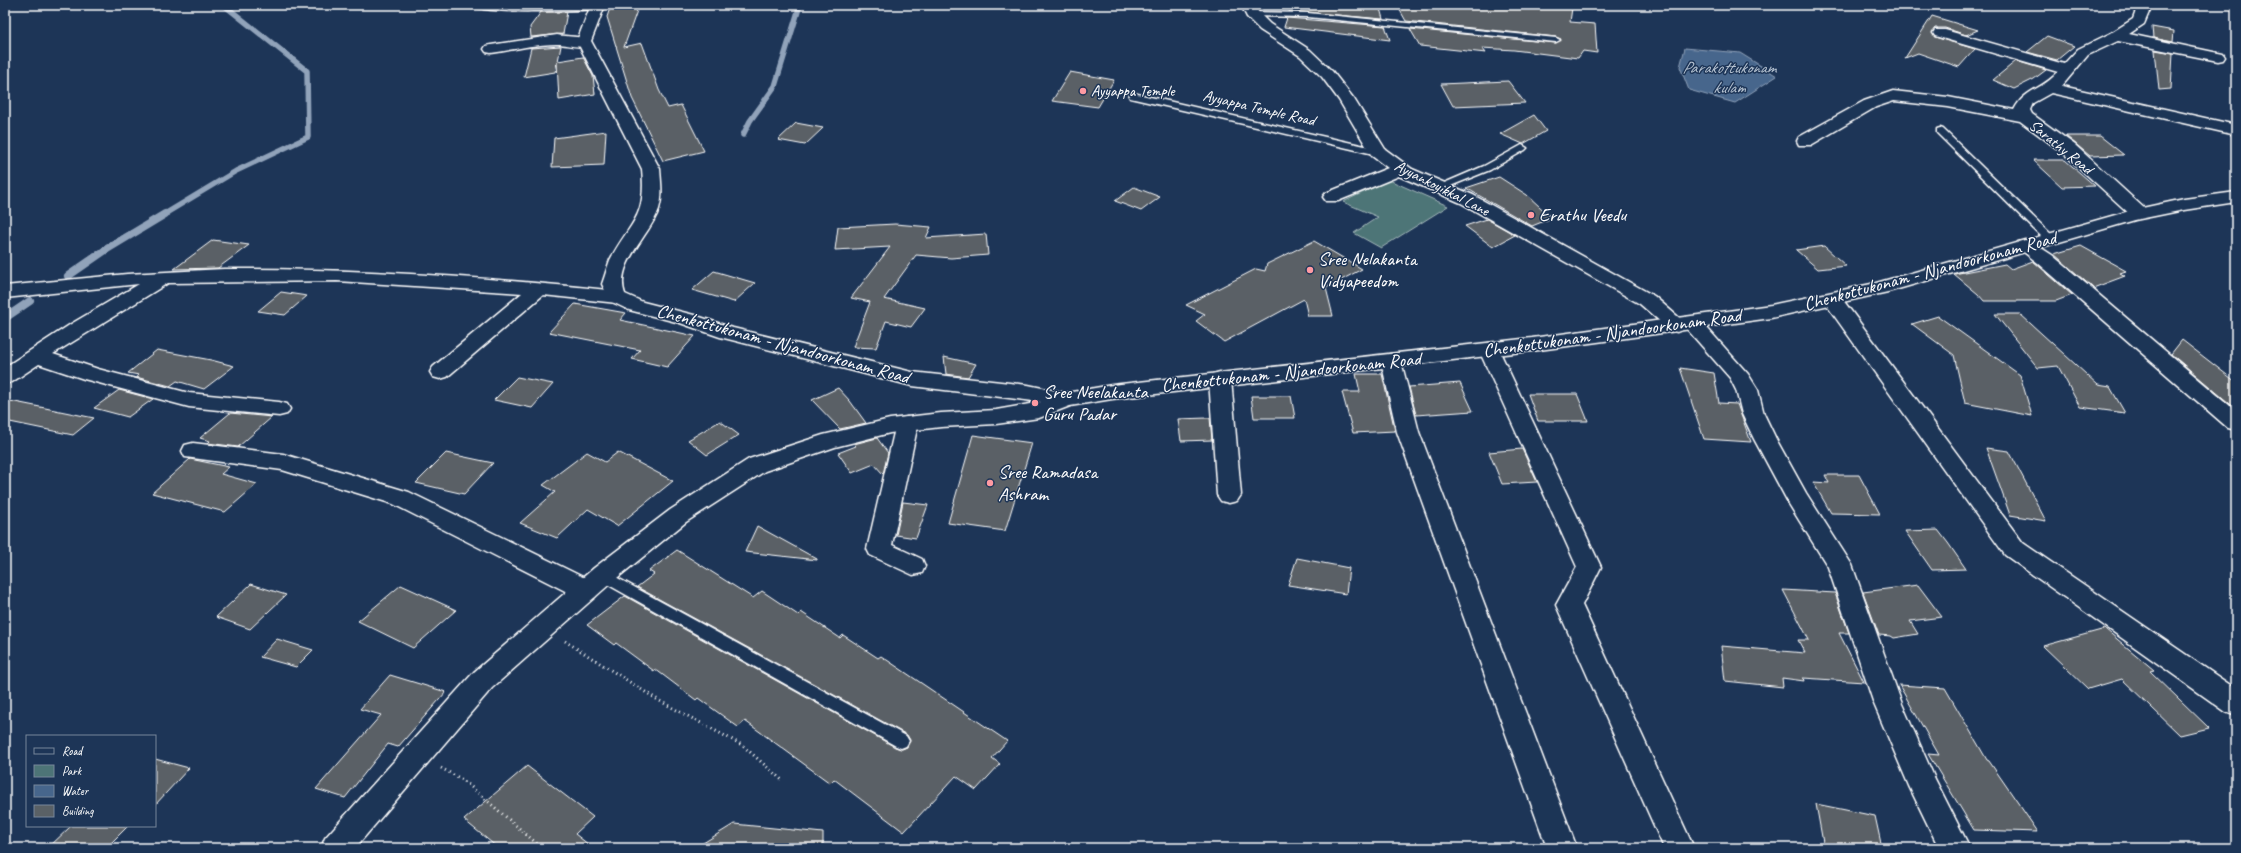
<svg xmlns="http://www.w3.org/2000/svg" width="2241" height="853" viewBox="0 0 2241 853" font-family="Caveat,sans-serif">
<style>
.green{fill:#4d7477;stroke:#a6babb}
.water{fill:#47668c;stroke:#91a3ba}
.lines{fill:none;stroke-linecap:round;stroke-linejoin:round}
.stream-far1{stroke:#91a3ba;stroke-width:5.5}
.stream{stroke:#91a3ba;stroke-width:8}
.building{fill:#5a6166;stroke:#fff}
.service-casing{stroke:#fff;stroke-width:3}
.minor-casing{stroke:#fff;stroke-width:3}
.secondary-casing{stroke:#fff;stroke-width:3}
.path{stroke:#fff;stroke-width:3;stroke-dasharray:1 3.5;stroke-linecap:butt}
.service{fill:#1d3557;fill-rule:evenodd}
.minor{fill:#1d3557;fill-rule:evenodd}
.secondary{fill:#1d3557;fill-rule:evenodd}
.poi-dot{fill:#ff9aa2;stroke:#1d3557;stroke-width:1.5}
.labels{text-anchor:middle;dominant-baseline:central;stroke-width:3;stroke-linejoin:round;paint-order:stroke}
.far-poi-label{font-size:16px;fill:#fff;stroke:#1d3557;text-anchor:start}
.far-street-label{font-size:16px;fill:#fff;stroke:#1d3557}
.far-water-label{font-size:17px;font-style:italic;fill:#b5c2d1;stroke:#1d3557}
.poi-label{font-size:19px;fill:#fff;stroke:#1d3557;text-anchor:start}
.street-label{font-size:19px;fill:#fff;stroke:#1d3557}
</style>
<rect width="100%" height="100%" fill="#1d3557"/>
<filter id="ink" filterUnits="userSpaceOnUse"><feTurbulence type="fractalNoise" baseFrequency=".025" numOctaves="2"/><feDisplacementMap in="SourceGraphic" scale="8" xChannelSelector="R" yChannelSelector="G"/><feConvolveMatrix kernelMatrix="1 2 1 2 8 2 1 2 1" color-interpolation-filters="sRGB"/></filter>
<g filter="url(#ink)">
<polygon class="green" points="1389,180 1448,206 1381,248 1354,233 1378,217 1343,202"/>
<polygon class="water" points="1685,48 1740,53 1777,76 1735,103 1689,90 1680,67"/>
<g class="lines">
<g class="stream-far1">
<polyline points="743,135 750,121 775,86 800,5"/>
<polyline points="163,215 236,171 308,137 307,71 224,5"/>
</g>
<g class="stream">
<polyline points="68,276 107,249 165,214"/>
<polyline points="5,318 30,301"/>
</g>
</g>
<g class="building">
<polygon points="611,5 639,5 624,47 642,43 659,90 668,108 681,105 704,151 663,161 632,98 607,17"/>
<polygon points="1291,5 1379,5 1383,19 1289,11"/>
<polygon points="1397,5 1545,5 1572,8 1570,22 1595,24 1597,53 1583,51 1578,58 1514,50 1482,48 1486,53 1420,46 1410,29 1556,43 1561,39 1556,37 1406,21"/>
<polygon points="541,12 567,12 563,34 531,37 530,27"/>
<polygon points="1932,16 1978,30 1966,35 1945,28 1935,28 1932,32 1935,37 1975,49 1959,67 1918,53 1905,58"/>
<polygon points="1287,18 1385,26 1390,40 1284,27"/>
<polygon points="2152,27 2174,31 2173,42 2153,38"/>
<polygon points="2047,36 2074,46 2057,60 2027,52"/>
<polygon points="561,46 558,61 583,57 593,76 595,94 559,100 557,62 555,72 524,77 531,48"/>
<polygon points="2155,50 2173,53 2171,89 2159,90"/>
<polygon points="2016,61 2046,70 2034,79 2014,89 1993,80"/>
<polygon points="1070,72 1114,80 1098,107 1052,101"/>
<polygon points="1508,81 1525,103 1453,106 1441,84"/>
<polygon points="1534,115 1546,131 1523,144 1500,134"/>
<polygon points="796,123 823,128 805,145 778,140"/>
<polygon points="606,131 604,165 552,167 554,138"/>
<polygon points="2066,136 2100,136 2124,155 2090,156"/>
<polygon points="2033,160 2065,160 2095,186 2062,187"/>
<polygon points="1499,177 1527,195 1552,218 1532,226 1466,188"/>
<polygon points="1134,187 1160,197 1141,211 1115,201"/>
<polygon points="1487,219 1515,235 1493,247 1465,226"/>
<polygon points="895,224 931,227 926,238 986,234 988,255 951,258 916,255 884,299 925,308 911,327 886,321 876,348 853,347 870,302 851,298 890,247 835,250 838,227"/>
<polygon points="213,240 249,245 218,268 174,269"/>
<polygon points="1314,241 1362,269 1326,288 1333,316 1308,316 1304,299 1224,342 1196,321 1205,314 1186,305 1256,269 1265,271 1267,264"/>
<polygon points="1824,246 1846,266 1818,269 1796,250"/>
<polygon points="2081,246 2126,271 2120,273 2125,276 2093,288 2054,254"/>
<polygon points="2033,261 2072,295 2056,301 1984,301 1978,294 1954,274 2005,264 2011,269"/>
<polygon points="714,271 755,283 734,302 692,290"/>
<polygon points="281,292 307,296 285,315 258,311"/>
<polygon points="575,304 626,313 620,320 695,336 667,367 632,359 640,350 549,332"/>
<polygon points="1995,314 2020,314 2098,385 2110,387 2125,413 2080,407 2058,366 2038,368"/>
<polygon points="1938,316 2020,375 2032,416 1965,403 1954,355 1912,324"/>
<polygon points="2182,340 2236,382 2236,409 2171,354"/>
<polygon points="157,350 211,360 234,366 204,389 177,381 170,386 136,377 139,375 128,373"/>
<polygon points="944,357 976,364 968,377 946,374"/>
<polygon points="1680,368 1714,373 1719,403 1737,404 1751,442 1704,439"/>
<polygon points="1356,374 1382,374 1395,431 1353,433 1342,392 1360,392"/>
<polygon points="517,377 553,384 532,408 494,400"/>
<polygon points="1460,383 1473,411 1416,415 1409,387"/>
<polygon points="838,388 850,401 866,423 840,429 812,400"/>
<polygon points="119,390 153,399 128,417 94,408"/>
<polygon points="1528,394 1577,394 1588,421 1538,421"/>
<polygon points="1251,396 1291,396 1295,418 1254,418"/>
<polygon points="5,400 55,410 94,418 73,435 5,421"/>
<polygon points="230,413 272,417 238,447 208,443 210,441 200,438"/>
<polygon points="1207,418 1210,418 1212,440 1181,441 1178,419"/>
<polygon points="720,421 739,435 707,455 688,440"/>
<polygon points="973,435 1032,443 1005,531 948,523"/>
<polygon points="877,438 888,453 883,474 874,464 852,473 838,453 856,446 854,444"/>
<polygon points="1986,448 2009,451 2046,521 2010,515"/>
<polygon points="1522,449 1537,482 1502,484 1489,452"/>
<polygon points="587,452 605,462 618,452 673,481 617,526 588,509 557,538 520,523 555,492 543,485"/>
<polygon points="446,453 493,463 464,494 416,483"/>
<polygon points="190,459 229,467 221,474 257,484 225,512 152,493"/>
<polygon points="1825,475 1859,475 1880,514 1831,513 1813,482 1829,483"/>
<polygon points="903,502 928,505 916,538 896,535"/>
<polygon points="757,526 817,559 817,560 745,552"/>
<polygon points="1938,530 1948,543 1966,569 1932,570 1905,531"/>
<polygon points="677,550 753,598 762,591 798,615 801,612 840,638 843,635 878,658 881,656 1007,741 992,758 1000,764 976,790 956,776 904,832 834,779 830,783 745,721 738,727 698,698 696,700 655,669 654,671 616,643 614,645 587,625 625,596 895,747 902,749 907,747 910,740 907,735 637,587 654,574 649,571"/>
<polygon points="1297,558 1349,568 1346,594 1288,585"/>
<polygon points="251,584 286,595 250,629 216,617"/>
<polygon points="401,585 456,610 413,648 358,621"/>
<polygon points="1918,585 1942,617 1910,621 1918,634 1894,638 1891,636 1879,635 1863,592"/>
<polygon points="1783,590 1835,593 1849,633 1839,633 1864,682 1803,678 1804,681 1782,678 1783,687 1725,681 1721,646 1805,653 1798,640 1809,640"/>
<polygon points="2105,629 2154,670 2150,671 2209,728 2180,735 2122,679 2088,689 2043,646"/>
<polygon points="277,639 313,650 296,667 260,657"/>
<polygon points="390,675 446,692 398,747 388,744 345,798 316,789 381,715 360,709"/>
<polygon points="1899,685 1945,688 1987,760 1989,761 2038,832 1974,830 1928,754 1939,755"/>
<polygon points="155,759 189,768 155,805"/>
<polygon points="527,766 593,817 575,834 593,848 498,848 464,820"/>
<polygon points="1816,804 1875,816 1882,848 1824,848"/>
<polygon points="734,824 823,833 823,848 695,848"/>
<polygon points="71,826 128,826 106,848 48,848"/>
</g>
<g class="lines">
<g class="service-casing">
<g id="service">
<polygon points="1248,12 1308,13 1556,38 1560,40 1556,42 1308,17 1251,16 1247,14"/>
<polygon points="1133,93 1378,149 1383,152 1378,155 1130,98 1129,96"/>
<polygon points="1940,128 1943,129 2054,237 2054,241 2046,241 1937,133 1937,129"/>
<polygon points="1522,145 1527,148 1525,150 1490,170 1443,189 1440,190 1435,187 1484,166"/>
<polygon points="603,570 906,736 909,741 906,746 901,748 896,746 598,579 596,575 598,571"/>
</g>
</g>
<g class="minor-casing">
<g id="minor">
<path d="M472,5H605L598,9C580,10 479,15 472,5Z"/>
<polygon points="1241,5 1255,5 1259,13 1270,24 1310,50 1332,71 1354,99 1385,149 1412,169 1473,195 1654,296 1684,322 1693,318 1700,320 1748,374 1758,390 1764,414 1776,439 1806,493 1852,565 1902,704 1935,779 1970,848 1939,848 1909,786 1874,704 1828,567 1789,504 1754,439 1742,414 1736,390 1730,378 1686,328 1677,332 1670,330 1640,304 1461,203 1399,176 1338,201 1326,201 1323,197 1326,193 1388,168 1372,156 1339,100 1322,77 1300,56 1260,30 1247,17"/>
<path d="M2138,5H2152L2144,24L2129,34L2218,53L2223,54L2225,57L2223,60L2218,61L2118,41L2088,55L2062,86L2236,125V135L2051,93L2033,103L2030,110L2032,114L2075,145L2145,209L2148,213L2145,217L2139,218L2133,217L2063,153L2020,121L1948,107L1894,101L1876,107L1811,145H1799L1797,141L1799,137L1864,101L1893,91L1948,97L2014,110C2025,88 2043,90 2058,72L1935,36L1933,33L1935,30H1945L2064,64L2078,49L2111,33L2133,19Z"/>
<path d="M557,35C566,37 588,36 591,41C584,52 566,43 556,44C535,44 512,50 491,53L486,52L484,49L486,46L491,45Z"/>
<polygon points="2025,240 2032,242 2052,255 2236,411 2236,430 2228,428 2038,263 2016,246 2018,242"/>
<path d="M224,269C356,268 486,277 617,291L624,293L627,297L624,301L617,303L543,295L447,377L440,379L433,377L430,372L433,367L522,293L337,281L168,283L53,354L98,369L189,393L279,402L287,404L290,409L287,414L279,416L189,407L84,379L39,364L12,382L5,384V367L71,324L139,284L5,298V286L127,274Z"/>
<polygon points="1833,294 1840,296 2023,543 2236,689 2236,716 2226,712 2005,555 1823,300 1826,296"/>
<polygon points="1489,343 1496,345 1499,350 1601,567 1582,605 1694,848 1664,848 1556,605 1577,567 1479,350 1482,345"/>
<polygon points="1391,354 1398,356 1401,361 1419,432 1577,848 1547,848 1397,432 1381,361 1384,356"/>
<polygon points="1220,372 1227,374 1231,379 1241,495 1237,501 1229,503 1221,501 1217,495 1209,379 1213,374"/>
<polygon points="907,417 915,419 918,424 892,545 922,559 925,566 922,573 913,575 870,555 867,549 896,424 899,419"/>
<polygon points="193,443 283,454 409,492 595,583 599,590 595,597 586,600 577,597 393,504 282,470 185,457 182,451 185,445"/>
</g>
</g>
<g class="secondary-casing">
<path id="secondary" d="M591,5H605L591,41L660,169C661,183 663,196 659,209C650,236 614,264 625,294L643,302L694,315L733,328L912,372L1028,385L1066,393L1112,385L1532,338L1771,305L1876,283L2133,210L2184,199L2236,192V202L2184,210L2135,220L1888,292L1771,318L1532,351L1112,399L1070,406L1039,418L996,424L941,427L890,433L835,447L765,471L686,522L612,582L492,688L355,848H321L325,838L474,672L594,568L670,510L749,459L823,435L890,419L941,413L996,410L1041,402L912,386L720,337L680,323L629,310L610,301L602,284C605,276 607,268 610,260C630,221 647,220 642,169L577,41Z"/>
</g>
<g class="path">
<polyline points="565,641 658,700 742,745 783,781"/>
<polyline points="441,768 463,780 542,848"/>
</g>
<use href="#service" class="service"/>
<use href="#minor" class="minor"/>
<use href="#secondary" class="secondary"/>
</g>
</g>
<g class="poi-dot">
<circle cx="1083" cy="91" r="4"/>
<circle cx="1531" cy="215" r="4"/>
<circle cx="1310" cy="270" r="4"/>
<circle cx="1035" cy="403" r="4"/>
<circle cx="990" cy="483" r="4"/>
</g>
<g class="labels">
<g class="far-poi-label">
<text x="1091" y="91">Ayyappa Temple</text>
</g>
<g class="far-street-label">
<text transform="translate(1259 108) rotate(13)">Ayyappa Temple Road</text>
<text transform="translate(2061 147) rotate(39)">Sarathy Road</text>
<text transform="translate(1442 188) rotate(27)">Ayyankoyikkal Lane</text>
</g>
<g class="far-water-label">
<text x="1729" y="67">Parakottukonam<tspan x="1729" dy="20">kulam</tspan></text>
</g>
<g class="poi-label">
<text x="1539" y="215">Erathu Veedu</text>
<text x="1318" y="259">Sree Nelakanta<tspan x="1318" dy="22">Vidyapeedom</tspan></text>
<text x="1043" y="392">Sree Neelakanta<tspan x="1043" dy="22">Guru Padar</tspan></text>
<text x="998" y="472">Sree Ramadasa<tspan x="998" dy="22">Ashram</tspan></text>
</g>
<g class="street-label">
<text transform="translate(1930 271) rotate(-15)">Chenkottukonam - Njandoorkonam Road</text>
<text transform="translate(1612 333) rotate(-8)">Chenkottukonam - Njandoorkonam Road</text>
<text transform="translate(783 344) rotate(15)">Chenkottukonam - Njandoorkonam Road</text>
<text transform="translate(1291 372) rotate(-6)">Chenkottukonam - Njandoorkonam Road</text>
</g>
</g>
<rect width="2241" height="853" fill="none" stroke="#1d3557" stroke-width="20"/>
<rect x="10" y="10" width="2221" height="833" fill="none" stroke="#fff" stroke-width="1.5" filter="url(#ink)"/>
<rect x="26" y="735" width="130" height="92" fill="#1d3557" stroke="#77869a"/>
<rect x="34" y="748" width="20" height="6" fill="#1d3557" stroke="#77869a"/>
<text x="62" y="755" font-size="12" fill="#ffffff">Road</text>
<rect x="34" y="765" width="20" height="12" fill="#4d7477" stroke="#77869a"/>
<text x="62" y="775" font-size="12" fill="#ffffff">Park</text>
<rect x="34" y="785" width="20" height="12" fill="#47668c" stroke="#77869a"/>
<text x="62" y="795" font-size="12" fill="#ffffff">Water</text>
<rect x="34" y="805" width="20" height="12" fill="#5a6166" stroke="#77869a"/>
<text x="62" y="815" font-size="12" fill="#ffffff">Building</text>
</svg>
